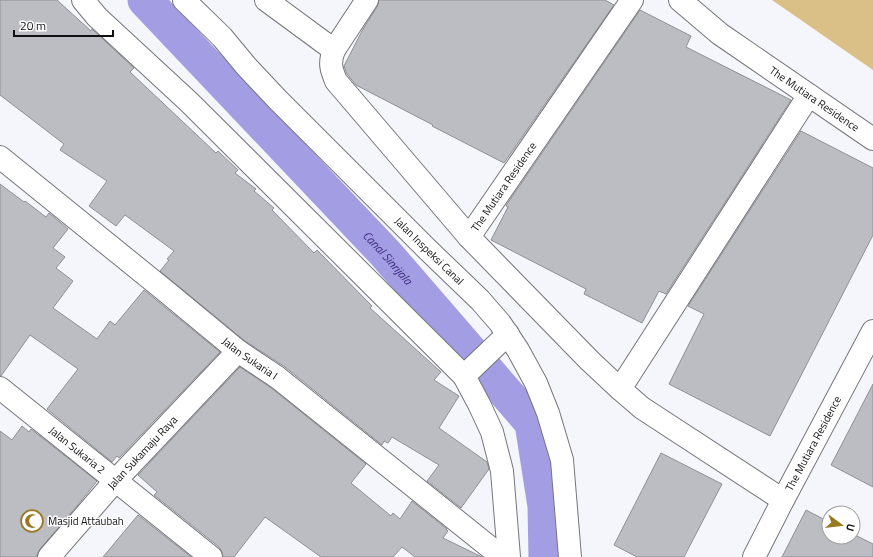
<svg xmlns="http://www.w3.org/2000/svg" width="873" height="557" viewBox="0 0 873 557" font-family="'Titillium Web',sans-serif">
<style>
.green{fill:#dac086}
.lines{fill:none;stroke-linecap:round;stroke-linejoin:round}
.canal{stroke:#a39de4;stroke-width:35}
.building{fill:#bcbcc3;stroke:#8f8f96}
.minor-casing{stroke:#75757b;stroke-width:24}
.minor{stroke:#fff;stroke-width:22}
.labels{text-anchor:middle;dominant-baseline:central;stroke-width:3;stroke-linejoin:round;paint-order:stroke}
.street-label{font-size:11px;fill:#101012;stroke:#fff}
.poi-label{font-size:11px;fill:#101012;stroke:#fff;text-anchor:start}
.water-label{font-size:12px;font-style:italic;fill:#3c2a7c;stroke:#fff}
</style>
<rect width="100%" height="100%" fill="#f5f5fc"/>
<polygon class="green" points="772,0 873,0 873,70"/>
<g class="lines">
<path class="canal" id="s1" d="M145,0L385,253L532,423L545,506L546,557"/>
</g>
<g class="building">
<polygon points="0,0 57,0 91,31 92,29 134,68 130,72 216,153 218,151 238,170 235,173 256,189 254,191 274,208 272,210 314,253 317,250 372,306 370,308 441,372 434,380 459,396 439,428 487,462 489,469 461,508 427,481 439,465 392,437 388,443 384,441 382,445 285,367 245,341 160,271 169,260 167,259 174,251 125,215 116,226 89,206 107,181 60,150 64,144 0,95"/>
<polygon points="379,0 605,0 614,5 504,163 432,126 433,125 356,85 347,74 344,66 363,29 377,7"/>
<polygon points="640,10 691,36 686,47 791,100 666,294 659,291 642,323 584,294 586,289 491,240 508,207 506,206 507,204"/>
<polygon points="801,131 873,168 873,235 770,436 669,384 704,314 688,306"/>
<polygon points="0,184 24,202 25,201 46,217 49,213 68,229 53,248 65,257 56,268 73,281 53,308 97,339 110,321 115,325 144,290 220,352 119,458 117,456 112,462 47,409 78,369 30,335 1,376 0,376"/>
<polygon points="240,367 270,387 366,464 351,483 391,516 393,513 400,519 412,501 447,529 446,529 448,531 443,538 482,557 415,557 402,547 393,557 321,557 265,517 234,557 223,557 222,552 219,547 154,495 157,492 138,475"/>
<polygon points="873,384 873,487 831,465"/>
<polygon points="22,426 29,432 31,429 97,481 77,506 40,549 36,557 0,557 0,431 12,440"/>
<polygon points="661,453 722,484 684,557 637,557 614,545"/>
<polygon points="806,510 829,522 829,537 853,537 853,534 873,544 873,557 782,557"/>
<polygon points="138,515 191,557 103,557"/>
</g>
<g class="lines">
<g class="minor-casing">
<g id="minor">
<polyline points="83,0 97,17 189,102 464,376 479,404 492,432 502,471 509,557"/>
<path id="s2" d="M184,0L222,37L246,66L277,99L427,249L480,300L500,323L518,350L536,383L548,413L562,460L570,557"/>
<polyline points="266,0 334,50"/>
<path d="M367,0L334,50C329,63 331,69 336,81L469,237L590,361L620,389"/>
<path id="s3" d="M680,0L720,34L873,139"/>
<path id="s4" d="M0,157L163,289L238,351L277,377L502,557"/>
<path id="s5" d="M469,237L632,0"/>
<polyline points="464,376 508,334"/>
<path id="s6" d="M0,388L211,557"/>
<polyline points="783,500 642,408 620,389 809,95"/>
<path id="s7" d="M49,557L116,480L238,351"/>
<path id="s8" d="M754,557L783,500L873,331"/>
</g>
</g>
<use href="#minor" class="minor"/>
</g>
<defs>
<g id="mosque-ring" transform="scale(1.15)"><circle r="9.5" fill="#fff" stroke="#9a7822" stroke-width="1.5"/><path d="M3.5-4.9A6 6 0 1 0 3.5 4.9A5 5 0 1 1 3.5-4.9Z" fill="#9a7822"/></g>
</defs>
<g fill-rule="evenodd">
<use href="#mosque-ring" x="32" y="521"/>
</g>
<g class="labels">
<g class="street-label">
<text stroke="none"><textPath href="#s3" startOffset="167">The Mutiara Residence</textPath></text>
<text stroke="none"><textPath href="#s5" startOffset="61">The Mutiara Residence</textPath></text>
<text stroke="none"><textPath href="#s2" startOffset="351">Jalan Inspeksi Canal</textPath></text>
<text stroke="none"><textPath href="#s4" startOffset="321">Jalan Sukaria I</textPath></text>
<text stroke="none"><textPath href="#s8" startOffset="128">The Mutiara Residence</textPath></text>
<text stroke="none"><textPath href="#s6" startOffset="99">Jalan Sukaria 2</textPath></text>
<text stroke="none"><textPath href="#s7" startOffset="140">Jalan Sukamaju Raya</textPath></text>
</g>
<g class="poi-label">
<text x="48" y="521">Masjid Attaubah</text>
</g>
<g class="water-label">
<text stroke="none"><textPath href="#s1" startOffset="354">Canal Sinrijala</textPath></text>
</g>
</g>
<g transform="translate(841 525) rotate(105)"><circle r="19" fill="#ffffff" stroke="#9f9fa0"/>
<path d="M0-3L7 15L0 10L-7 15Z" fill="#9a7822"/>
<text y="-6" font-size="11" font-weight="bold" text-anchor="middle" fill="#101012">U</text>
</g>
<path d="M14 30v6h99v-6" fill="none" stroke="#101012" stroke-width="2"/>
<text x="20" y="30" font-size="12" fill="#101012" stroke="#ffffff" stroke-width="3" paint-order="stroke">20 m</text>
</svg>
